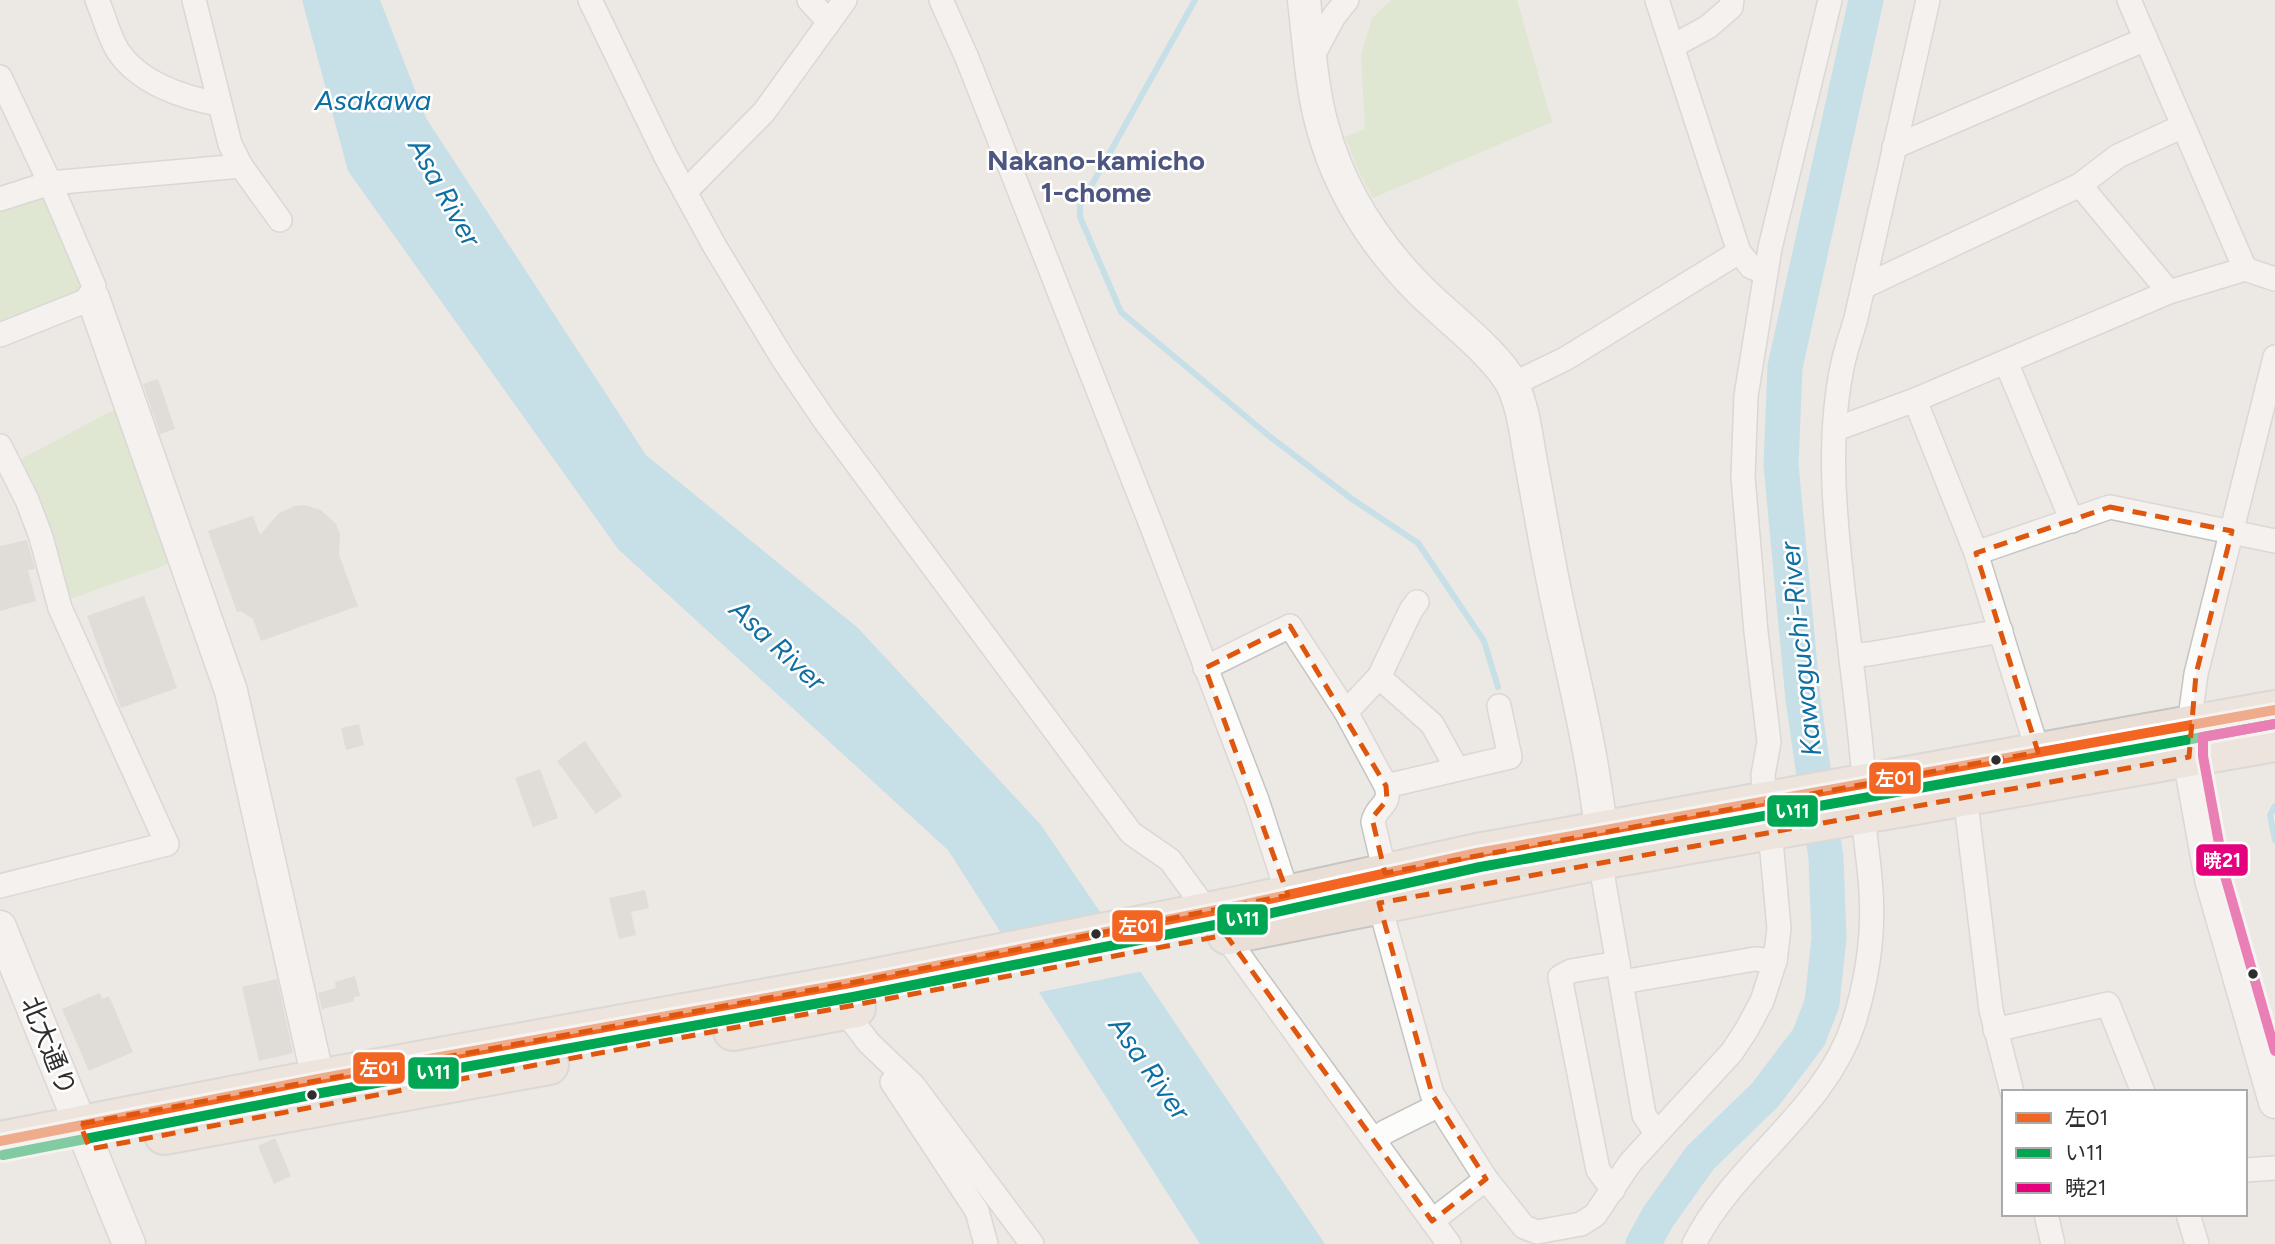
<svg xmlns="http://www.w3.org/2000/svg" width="2275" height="1244" viewBox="0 0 2275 1244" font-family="Figtree,'Noto Sans JP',sans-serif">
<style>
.green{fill:#cee6be}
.water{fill:#99d6ec}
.pier{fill:#ece8e4}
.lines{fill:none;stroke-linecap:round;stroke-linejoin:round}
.stream{stroke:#99d6ec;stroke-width:6}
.river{stroke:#99d6ec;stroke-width:35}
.building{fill:#d1cecb}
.street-casing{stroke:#c5c4c5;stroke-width:26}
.secondary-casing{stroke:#c5c4c5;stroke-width:35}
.highway-casing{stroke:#c6c5c4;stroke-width:42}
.street{stroke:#fcfcfb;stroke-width:23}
.secondary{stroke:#fcfcfb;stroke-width:32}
.highway{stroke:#eadfd6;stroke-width:38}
.bus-1-casing{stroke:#fff;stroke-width:16}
.bus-2-casing{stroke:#fff;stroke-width:16}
.bus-3-casing{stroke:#fff;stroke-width:16}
.bus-1{stroke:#f26522;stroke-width:10}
.bus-2{stroke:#00a651;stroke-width:10}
.bus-3{stroke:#e5007d;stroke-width:10}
.marked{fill:none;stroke:#df570e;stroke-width:5;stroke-dasharray:14 9;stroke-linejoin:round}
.bus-dot{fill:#2e2e2e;stroke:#fff;stroke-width:2.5}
.labels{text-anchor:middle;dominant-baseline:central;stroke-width:5;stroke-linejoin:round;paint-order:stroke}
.street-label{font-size:26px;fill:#2e2e2e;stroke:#fff}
.water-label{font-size:28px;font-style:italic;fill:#0d6fa3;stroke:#fff}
.neighbourhood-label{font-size:28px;font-weight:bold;fill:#4d5680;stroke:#fff}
.line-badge{stroke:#fff;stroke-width:2.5}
.badge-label{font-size:19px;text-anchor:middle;font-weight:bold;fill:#fff}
</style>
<rect width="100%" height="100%" fill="#ece8e4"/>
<g class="green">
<polygon points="1391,0 1517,0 1552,122 1373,198 1359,172 1345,137 1365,129 1361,55 1372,18"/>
<polygon points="50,183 94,286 0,335 0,199"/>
<polygon points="119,407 174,562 59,603 10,465"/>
</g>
<polygon class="water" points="302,0 380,0 426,118 646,455 858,628 1041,825 1325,1244 1200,1244 948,850 618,549 348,171"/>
<polygon class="pier" points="1106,914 1144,971 1035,993 998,936"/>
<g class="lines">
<g class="stream">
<polyline points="1195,0 1080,206 1080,217 1121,312 1269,436 1352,499 1418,543 1484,641 1498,687"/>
<polyline points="2275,806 2270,815 2275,840"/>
</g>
<polyline class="river" points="1643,1244 1658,1217 1700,1158 1765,1095 1809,1037 1822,1003 1829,938 1826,858 1803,699 1781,465 1785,367 1866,0"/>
</g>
<g class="building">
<polygon points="158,379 175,429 160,434 143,384"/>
<polygon points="304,505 321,510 336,524 340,534 339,555 358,606 261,641 253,619 241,611 237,612 208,531 253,516 260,535 278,514 294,506"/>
<polygon points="27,540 35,569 28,570 36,601 0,611 0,546"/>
<polygon points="144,596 177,688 121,708 87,616"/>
<polygon points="359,724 364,745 346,750 341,728"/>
<polygon points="585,741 622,796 596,814 557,761"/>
<polygon points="540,769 558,818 533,827 515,778"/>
<polygon points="645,890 649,908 631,912 636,935 619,939 609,898"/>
<polygon points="355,976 360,996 354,997 354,1001 322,1009 318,993 336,988 335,982"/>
<polygon points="277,979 293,1053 259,1061 242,987"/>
<polygon points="100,993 102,999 109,996 133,1052 89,1071 62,1009"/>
<polygon points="275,1138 291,1176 274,1184 258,1146"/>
</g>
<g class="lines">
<g class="street-casing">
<g id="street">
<path d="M97,0C104,16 109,37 118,51C139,83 184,98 219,104"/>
<polyline points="194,0 230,144 241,166 280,220"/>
<polyline points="590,0 666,157 714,245 783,359 825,421 1131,833 1170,860 1449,1244"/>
<polyline points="809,0 829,22"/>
<polyline points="941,0 967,58 1150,522 1257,800 1288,895 1295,905"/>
<polyline points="1657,0 1739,252 1751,267 1765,272"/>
<polyline points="2129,0 2245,269"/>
<polyline points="1673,46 1708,27 1731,7 1732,0"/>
<polyline points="1311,59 1334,16 1347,0"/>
<polyline points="0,77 50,183 94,286 93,298 0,335"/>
<polyline points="1894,147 2146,39"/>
<polyline points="2080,185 2169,292"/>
<polyline points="685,192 764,112 845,0"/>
<polyline points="0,199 50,183 241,166"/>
<polyline points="1863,287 2080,185 2118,156 2183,126"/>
<polyline points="2006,362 2072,521"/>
<polyline points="1513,384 1565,359 1739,252"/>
<polyline points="1915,400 2169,292 2245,269 2275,279"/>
<polyline points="1836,429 1915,400 1976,553 2038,752"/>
<polyline points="0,446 27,500 41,537 60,608 167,844 0,886"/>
<polyline points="1976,553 2110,507 2275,541"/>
<polyline points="1851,655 1869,654 2001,631"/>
<path d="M1205,668L1290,626L1346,712L1386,786C1392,806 1376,805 1373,822L1385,873"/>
<polyline points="1379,677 1432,724 1457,769"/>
<polyline points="1346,712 1379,677 1411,610 1417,602"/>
<polyline points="2189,725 2196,674 2275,357"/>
<polyline points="1386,786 1510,757 1499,706"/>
<polyline points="1965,795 1991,1010 2012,1092"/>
<polyline points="1765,801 1763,775 1769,742 1756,632 1743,477 1746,396 1770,248 1830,0"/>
<polyline points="1600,860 1644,1115 1656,1133"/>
<polyline points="1370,897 1379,903 1432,1094 1486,1179 1524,1227 1537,1232 1581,1224 1595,1215 1630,1163 1732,1052 1747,1029 1762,1001 1775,961 1779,928 1770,830"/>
<polyline points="1622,982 1755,959 1775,961"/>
<polyline points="839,1004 869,1043 913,1085 1032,1244"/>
<polyline points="1995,1030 2108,1004 2143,1092"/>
<polyline points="892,1082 977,1211 986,1244"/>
<polyline points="1374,1141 1385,1132 1439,1105"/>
<polyline points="2245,1170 2275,1168"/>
<polyline points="1613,1190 1598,1170 1560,977 1571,971 1618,963"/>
<polyline points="2046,1214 2053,1244"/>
<polyline points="2188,1214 2197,1244"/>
<polyline points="1432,1221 1486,1179"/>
<path d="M1694,1244C1735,1162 1825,1112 1854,1022C1867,980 1874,935 1871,891C1870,872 1867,852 1865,833C1864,816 1865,798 1864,780C1861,740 1856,699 1851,659C1841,564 1822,458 1843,363C1846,348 1852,333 1856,318L1928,0"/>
</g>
</g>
<g class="secondary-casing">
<g id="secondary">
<path d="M1304,0C1309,42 1311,85 1322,125C1339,189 1375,245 1421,291C1446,316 1499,356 1513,386C1523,408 1526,433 1530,457C1537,494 1543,530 1550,566C1563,636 1582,704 1593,773C1597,800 1602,825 1601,852"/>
<polyline points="93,298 231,691 323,1101"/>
<polyline points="2189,733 2189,757 2211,879 2275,1102"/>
<polyline points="0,927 129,1244"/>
</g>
</g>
<g class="highway-casing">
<g id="highway">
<polyline points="1227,935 1600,860 2275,742"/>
<polyline points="733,1031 856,1008"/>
<polyline points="164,1135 549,1065"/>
<polyline points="0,1141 318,1079 850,983 1242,905 1477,853 2275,710"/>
</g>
</g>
<use href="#street" class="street"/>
<use href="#secondary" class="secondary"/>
<use href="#highway" class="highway"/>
<g class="bus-1-casing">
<polyline id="bus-1" points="0,1141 318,1079 850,983 1242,905 1477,853 2275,710"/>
</g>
<g class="bus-2-casing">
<polyline id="bus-2" points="3,1155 321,1093 853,997 1245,919 1480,867 2275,724"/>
</g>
<g class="bus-3-casing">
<polyline id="bus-3" points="2275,724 2203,737 2203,756 2225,876 2275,1051"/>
</g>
<use href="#bus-1" class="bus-1"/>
<use href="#bus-2" class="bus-2"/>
<use href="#bus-3" class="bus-3"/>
</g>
<path d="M0 0H2275V1244H0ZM2110,507L2232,531L2196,674L2189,757L1379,903L1432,1094L1486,1179L1432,1221L1226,935L90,1149L80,1124L850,983L1288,895L1205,668L1290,626L1386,786L1387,800L1372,818L1385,873L2038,752L1976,553Z" fill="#ece8e4" fill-opacity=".55" fill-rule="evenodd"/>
<path class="marked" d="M2110,507L2232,531L2196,674L2189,757L1379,903L1432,1094L1486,1179L1432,1221L1226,935L90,1149L80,1124L850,983L1288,895L1205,668L1290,626L1386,786L1387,800L1372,818L1385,873L2038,752L1976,553Z"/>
<g class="bus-dot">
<circle cx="1996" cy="760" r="6"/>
<circle cx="1096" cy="934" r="6"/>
<circle cx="2253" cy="974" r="6"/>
<circle cx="312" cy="1095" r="6"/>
</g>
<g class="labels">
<g class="street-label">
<text transform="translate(49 1046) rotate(68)">北大通り</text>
</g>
<g class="water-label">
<text x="373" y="100">Asakawa</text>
<text transform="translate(445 192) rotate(61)">Asa River</text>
<text transform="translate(778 645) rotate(43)">Asa River</text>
<text transform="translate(1800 649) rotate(-96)">Kawaguchi-River</text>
<text transform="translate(1150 1068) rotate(55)">Asa River</text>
</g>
<g class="neighbourhood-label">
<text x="1096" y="160">Nakano-kamicho<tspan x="1096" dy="32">1-chome</tspan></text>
</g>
</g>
<g class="line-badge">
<rect x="1868" y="761" width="54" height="34" rx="7" fill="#f26522"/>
<rect x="1766" y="794" width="53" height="34" rx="7" fill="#00a651"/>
<rect x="2195" y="843" width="54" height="34" rx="7" fill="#e5007d"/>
<rect x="1216" y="903" width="53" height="33" rx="7" fill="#00a651"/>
<rect x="1111" y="909" width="53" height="34" rx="7" fill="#f26522"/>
<rect x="352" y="1051" width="54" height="34" rx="7" fill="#f26522"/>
<rect x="407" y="1056" width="53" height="34" rx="7" fill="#00a651"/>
</g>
<g class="badge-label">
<text x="1895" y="785">左01</text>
<text x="1792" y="818">い11</text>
<text x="2222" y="867">暁21</text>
<text x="1242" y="926">い11</text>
<text x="1138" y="933">左01</text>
<text x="379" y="1075">左01</text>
<text x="433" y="1079">い11</text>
</g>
<rect x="2002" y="1090" width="245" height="126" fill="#ffffff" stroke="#ababab" stroke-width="2"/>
<rect x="2016" y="1113" width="35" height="10" fill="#f26522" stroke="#ababab" stroke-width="2"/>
<text x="2065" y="1125" font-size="21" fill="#2e2e2e">左01</text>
<rect x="2016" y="1148" width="35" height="10" fill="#00a651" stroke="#ababab" stroke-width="2"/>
<text x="2065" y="1160" font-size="21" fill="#2e2e2e">い11</text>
<rect x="2016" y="1183" width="35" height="10" fill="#e5007d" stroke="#ababab" stroke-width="2"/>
<text x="2065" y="1195" font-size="21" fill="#2e2e2e">暁21</text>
</svg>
